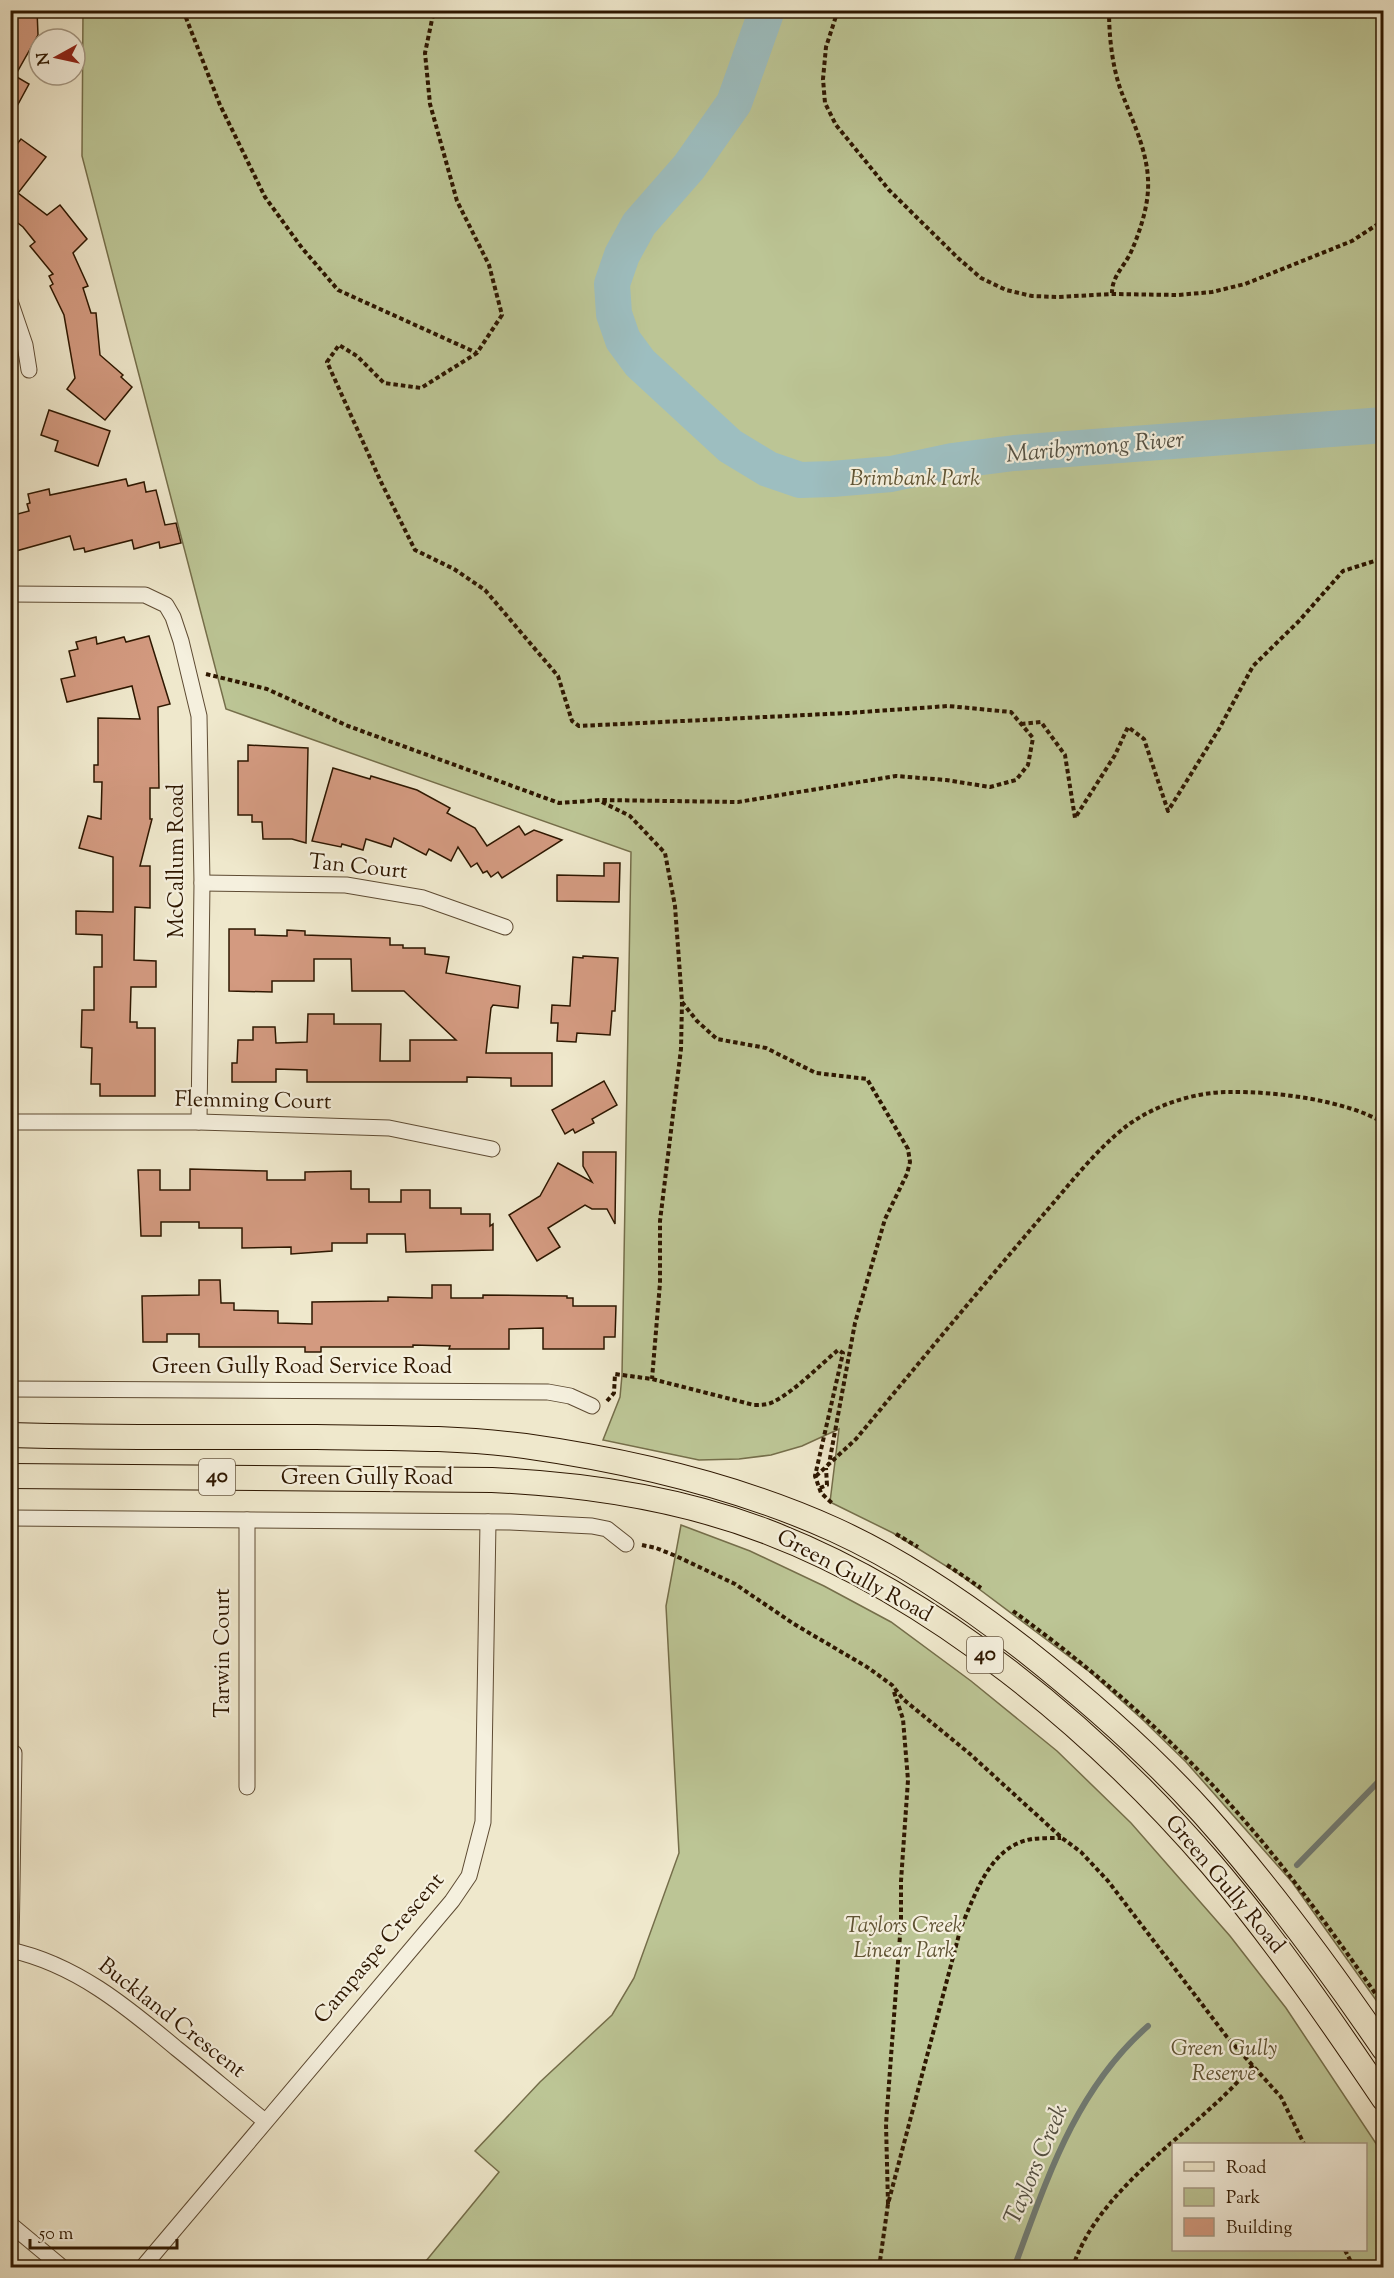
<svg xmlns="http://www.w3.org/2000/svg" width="1394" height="2278" viewBox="0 0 1394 2278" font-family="'Sorts Mill Goudy',serif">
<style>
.green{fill:#bcc595;stroke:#756e4a;stroke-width:1.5;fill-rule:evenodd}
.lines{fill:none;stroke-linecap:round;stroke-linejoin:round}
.stream{stroke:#717b73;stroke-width:6}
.river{stroke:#9dbec0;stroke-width:36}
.building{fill:#d39a80;stroke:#2e1700;stroke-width:1.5}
.street-casing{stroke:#5e4b33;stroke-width:17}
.primary-casing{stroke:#2e1700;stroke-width:26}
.path{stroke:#2e1700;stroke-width:4;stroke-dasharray:4.5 3;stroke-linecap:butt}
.street{stroke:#f5f0de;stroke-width:15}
.primary{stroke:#efe8cc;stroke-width:24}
.labels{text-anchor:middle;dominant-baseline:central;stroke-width:4.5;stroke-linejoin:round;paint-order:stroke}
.shield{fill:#f5f0de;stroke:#6a5843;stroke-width:1.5}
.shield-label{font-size:21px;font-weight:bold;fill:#2e1700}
.park-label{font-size:22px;font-style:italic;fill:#605434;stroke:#f5f0de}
.street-label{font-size:22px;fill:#2e1700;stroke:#f5f0de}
.water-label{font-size:24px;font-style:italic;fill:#555143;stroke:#f5f0de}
</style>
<rect width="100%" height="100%" fill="#efe8cc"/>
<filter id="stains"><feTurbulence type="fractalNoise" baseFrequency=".00333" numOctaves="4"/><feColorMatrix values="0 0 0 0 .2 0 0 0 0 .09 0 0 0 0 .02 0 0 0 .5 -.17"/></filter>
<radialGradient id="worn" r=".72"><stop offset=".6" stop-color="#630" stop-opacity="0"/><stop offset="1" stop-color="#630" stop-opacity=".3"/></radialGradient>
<g class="green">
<polygon points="83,11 1383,11 1383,2010 1292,1882 1186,1762 1144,1721 1091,1673 959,1574 893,1533 830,1502 839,1429 802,1446 771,1455 739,1459 699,1460 603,1440 620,1397 622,1375 631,852 226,709 82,156"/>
<path d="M681,1525L750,1551L824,1586L891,1622L971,1681L1057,1751L1131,1823L1230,1936L1286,2008L1383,2154V2267H421L499,2172L475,2151L540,2082L612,2015L634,1978L679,1853L666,1606ZM1366,2144V2250H1174V2144Z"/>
</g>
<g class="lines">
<g class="stream">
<polyline points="1297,1865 1384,1776"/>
<path d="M1014,2268C1047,2179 1075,2090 1148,2026"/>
</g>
<polyline class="river" points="767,10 734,103 689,167 639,224 622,255 612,284 614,314 623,340 640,363 730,446 768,469 800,480 832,479 891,474 952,461 1014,453 1384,425"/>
</g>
<g class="building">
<polygon points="14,10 37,10 38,35 15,76 29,84 10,119 10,20 15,22"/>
<polygon points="21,139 46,157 18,193 47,215 60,205 87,239 73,253 88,286 83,288 91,313 96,313 100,355 123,375 121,377 132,387 105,420 67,389 75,378 64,315 50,286 53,284 49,276 53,274 30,246 35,242 23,227 10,217 10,153"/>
<polygon points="49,410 110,431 98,466 55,451 58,441 41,435"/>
<polygon points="126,479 128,486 144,482 146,492 156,490 165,525 176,523 181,543 160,548 159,542 134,549 132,540 85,552 84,548 74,550 70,536 16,551 10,528 10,516 29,511 27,504 30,503 28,494 49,489 50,495"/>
<polygon points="149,636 170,704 158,707 159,788 150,788 150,819 152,819 140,866 150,866 150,908 135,907 134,960 156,961 156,987 131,987 130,1022 137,1022 137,1028 155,1028 155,1096 100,1096 100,1084 91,1084 92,1048 81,1047 82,1010 94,1010 94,967 102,967 102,935 76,934 76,911 113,912 113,857 79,848 88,816 101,819 102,782 94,782 94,765 98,765 98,718 140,719 132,686 67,702 61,679 75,676 69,651 78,649 76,642 96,637 97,644 124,637 126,642"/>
<polygon points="248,745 308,748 306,843 292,839 263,839 262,822 252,822 252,815 238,815 238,761 248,761"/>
<polygon points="333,768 370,779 371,776 417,790 450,808 447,813 475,828 487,846 519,826 525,835 534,830 562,840 502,878 498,872 491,877 487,871 483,873 477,863 471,867 458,847 451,861 429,849 426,855 394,838 391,847 366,839 363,850 342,844 341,847 312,841"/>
<polygon points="604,863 620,863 619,902 557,901 557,875 604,876"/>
<polygon points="229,929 255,929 255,935 287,936 287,930 305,931 305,935 390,938 390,945 403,945 403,948 425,948 425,954 449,957 446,973 520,986 518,1008 493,1005 491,1008 486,1053 552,1053 552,1086 511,1086 511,1078 467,1077 467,1082 307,1082 307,1070 276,1069 276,1082 232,1082 232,1063 237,1063 238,1040 253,1040 253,1027 275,1027 276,1043 307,1042 308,1014 334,1014 334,1024 381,1024 380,1061 410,1061 410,1040 456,1040 404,991 352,991 351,959 314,959 314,981 272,981 272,992 229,991"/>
<polygon points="583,956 618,958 615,1011 612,1011 610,1035 577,1033 576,1042 557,1041 558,1023 551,1023 552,1005 570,1006 573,957 583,958"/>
<polygon points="604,1081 617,1105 592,1119 594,1123 575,1133 573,1129 565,1134 552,1110"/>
<polygon points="583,1152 616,1152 615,1224 607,1209 592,1209 585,1205 548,1228 560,1247 537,1261 509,1215 540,1196 558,1163 592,1182 583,1166"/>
<polygon points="190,1169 267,1171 267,1180 305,1180 305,1172 351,1171 351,1189 369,1189 369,1202 401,1202 401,1190 430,1190 430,1208 461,1208 461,1214 490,1214 490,1226 493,1224 493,1250 406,1252 405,1234 367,1234 367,1243 332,1243 332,1251 291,1254 291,1247 242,1248 242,1228 199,1228 199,1222 161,1222 161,1236 141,1236 138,1170 160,1170 160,1190 190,1190"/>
<polygon points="199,1280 220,1280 221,1303 234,1303 234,1310 278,1311 278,1323 312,1324 312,1302 388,1301 388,1297 432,1298 432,1285 451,1285 451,1298 483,1298 483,1295 567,1296 567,1298 573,1298 573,1306 616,1306 615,1337 604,1337 604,1349 543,1349 543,1328 509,1329 509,1349 449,1349 450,1346 413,1345 413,1347 321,1347 321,1352 305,1352 305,1347 199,1347 199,1334 167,1334 167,1342 143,1342 142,1296 199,1295"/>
</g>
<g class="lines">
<g class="street-casing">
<g id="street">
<polyline points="10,301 25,345 29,370"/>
<polyline points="10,594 145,595 166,605 173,617 181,641 199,716 202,883 199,1122"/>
<polyline points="202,883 346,885 423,898 505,927"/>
<polyline points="10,1122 199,1122 389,1128 492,1149"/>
<polyline points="10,1389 548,1392 570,1396 592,1406"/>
<polyline points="10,1518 510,1522 592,1526 607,1529 626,1544"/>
<polyline points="247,1520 247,1787"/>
<path d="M10,1950C75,1964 126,2006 176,2048C206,2072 235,2097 265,2121"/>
<polyline points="11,1950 14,1753"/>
<polyline points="10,2224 63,2268"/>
<polyline points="142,2268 452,1901 469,1876 483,1822 488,1522"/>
</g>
</g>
<g class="primary-casing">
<g id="primary">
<path d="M10,1435C112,1438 214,1437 316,1437C386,1438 456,1437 525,1446C631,1461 738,1486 835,1530C903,1561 966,1604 1025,1650C1088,1700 1149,1753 1203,1813C1269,1887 1328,1967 1384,2049"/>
<path d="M10,1476L492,1480C585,1484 678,1498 765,1531C934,1595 1095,1729 1212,1865C1274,1938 1330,2019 1384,2099"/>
</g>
</g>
<g class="path">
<polyline points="183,10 220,105 265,197 302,248 338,290 477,353"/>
<polyline points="838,10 826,47 823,79 825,103 836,125 889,190 958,258 981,278 1006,290 1032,296 1058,297 1112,294 1178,295 1212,292 1245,284 1352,241 1384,220"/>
<path d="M1109,10C1109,36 1112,64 1120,88C1132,121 1150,154 1148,190C1147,210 1139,234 1131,252C1124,267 1112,276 1112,293"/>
<polyline points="206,674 267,689 348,726 559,803 600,800 738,802 896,776 946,780 990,787 1016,780 1028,765 1033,738 1011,712 948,706 848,713 579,726 572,721 558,676 485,590 454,569 415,550 381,482 327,362 339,345 357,356 384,383 421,388 477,353 502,315 489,265 457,201 430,104 425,53 434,10"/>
<polyline points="1021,724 1041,722 1065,755 1075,818 1115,755 1128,727 1144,739 1168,811 1219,729 1253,666 1299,621 1343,571 1384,558"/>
<polyline points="602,802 630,816 665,853 675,906 682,1002 681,1049 660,1221 660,1283 652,1379"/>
<polyline points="682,1002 697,1021 717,1039 766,1048 816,1073 867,1079 908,1149 910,1162 907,1174 885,1219 855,1323 829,1464"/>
<path d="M607,1401L614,1393L615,1374L652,1379L754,1405C761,1405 767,1405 773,1402C795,1391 819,1366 838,1350L843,1353L815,1476L821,1493L832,1503"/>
<path d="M816,1476L856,1439C918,1364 980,1289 1043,1215C1070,1184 1107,1135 1142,1116C1168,1101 1200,1092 1229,1092C1273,1091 1346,1100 1384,1123"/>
<polyline points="820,1488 827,1485 826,1468"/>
<polyline points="896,1534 918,1547"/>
<polyline points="642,1545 656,1548 676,1556 735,1584 794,1624 867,1667 892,1685 903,1699 970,1754 1062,1838 1081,1852 1108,1881 1227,2037 1281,2097 1304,2144"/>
<polyline points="947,1565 981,1588"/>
<path d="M1013,1611C1100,1674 1180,1745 1249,1826C1298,1883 1341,1944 1384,2006"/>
<polyline points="888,2204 886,2124 901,1922 901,1881 908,1780 903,1719 893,1689"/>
<polyline points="1345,2250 1354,2268"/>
<path d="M879,2268L888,2204L961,1927C976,1893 990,1846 1032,1839C1041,1838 1052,1838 1061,1838"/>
<path d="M1072,2268C1078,2253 1084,2239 1093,2226C1133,2165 1205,2122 1253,2065"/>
</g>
<use href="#street" class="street"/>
<use href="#primary" class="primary"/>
</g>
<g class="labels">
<g class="shield">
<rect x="199" y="1459" width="36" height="36" rx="4.5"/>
<rect x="967" y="1637" width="36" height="36" rx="4.5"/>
</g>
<g class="shield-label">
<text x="217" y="1477">40</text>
<text x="985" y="1655">40</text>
</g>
<g class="park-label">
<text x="915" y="480">Brimbank Park</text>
<text x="904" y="1927">Taylors Creek<tspan x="904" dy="25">Linear Park</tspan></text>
<text x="1224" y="2050">Green Gully<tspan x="1224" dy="25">Reserve</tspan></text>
</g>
<g class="street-label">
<text transform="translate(178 861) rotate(-90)">McCallum Road</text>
<text transform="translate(358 868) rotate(6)">Tan Court</text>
<text transform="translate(253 1102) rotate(1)">Flemming Court</text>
<text x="302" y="1368">Green Gully Road Service Road</text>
<text x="367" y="1479">Green Gully Road</text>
<text transform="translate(854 1577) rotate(28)">Green Gully Road</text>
<text transform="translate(224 1653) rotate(-90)">Tarwin Court</text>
<text transform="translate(1224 1885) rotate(50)">Green Gully Road</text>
<text transform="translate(380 1949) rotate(-50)">Campaspe Crescent</text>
<text transform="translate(171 2019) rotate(38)">Buckland Crescent</text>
</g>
<g class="water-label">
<text transform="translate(1095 448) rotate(-5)">Maribyrnong River</text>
<text transform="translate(1037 2165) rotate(-67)">Taylors Creek</text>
</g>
</g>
<rect width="1394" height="2278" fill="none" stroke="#efe8cc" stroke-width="36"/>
<rect x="12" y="12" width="1370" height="2254" fill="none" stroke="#2e1700" stroke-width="3"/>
<rect x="18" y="18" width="1358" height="2242" fill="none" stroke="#2e1700" stroke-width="1.5"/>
<rect x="1172" y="2143" width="195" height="108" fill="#f5f0de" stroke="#a59985" stroke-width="1.5"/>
<rect x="1184" y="2162" width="30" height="9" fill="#efe8cc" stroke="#a59985" stroke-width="1.5"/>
<text x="1226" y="2173" font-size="18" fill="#2e1700">Road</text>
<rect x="1184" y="2188" width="30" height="18" fill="#bcc595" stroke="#a59985" stroke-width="1.5"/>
<text x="1226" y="2203" font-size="18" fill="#2e1700">Park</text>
<rect x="1184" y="2218" width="30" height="18" fill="#d39a80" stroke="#a59985" stroke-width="1.5"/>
<text x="1226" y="2233" font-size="18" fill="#2e1700">Building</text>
<g transform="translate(57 57) rotate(262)"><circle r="28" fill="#f5f0de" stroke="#a59985" stroke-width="1.5"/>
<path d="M0-4.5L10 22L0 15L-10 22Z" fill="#8f2418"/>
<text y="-9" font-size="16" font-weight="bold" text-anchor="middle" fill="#2e1700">N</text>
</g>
<path d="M30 2239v9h147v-9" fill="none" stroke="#2e1700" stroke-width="3"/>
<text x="39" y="2239" font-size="18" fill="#2e1700" stroke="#f5f0de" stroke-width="4.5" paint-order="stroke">50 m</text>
<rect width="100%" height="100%" filter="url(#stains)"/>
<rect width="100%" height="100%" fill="url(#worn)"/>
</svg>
